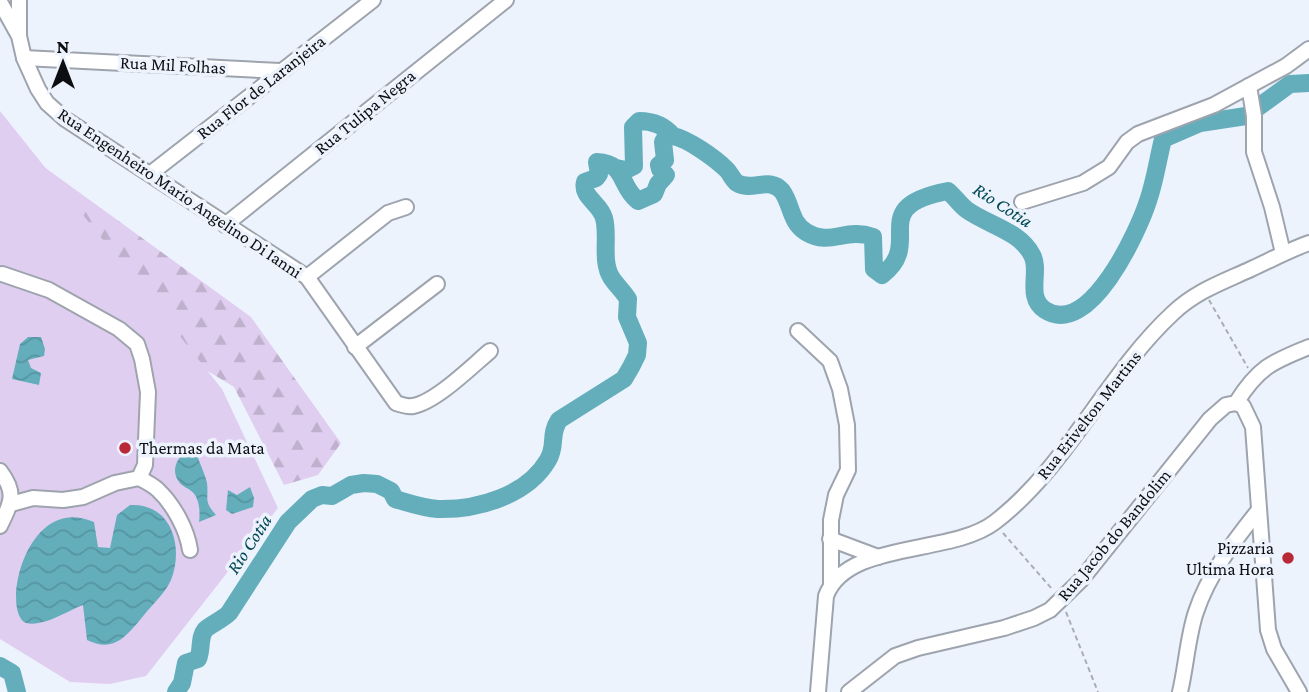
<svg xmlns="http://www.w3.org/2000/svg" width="1309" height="692" viewBox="0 0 1309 692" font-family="'Crimson Pro',serif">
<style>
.forest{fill:url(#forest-firs)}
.pitch{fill:#e0cef0}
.water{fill:url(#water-waves)}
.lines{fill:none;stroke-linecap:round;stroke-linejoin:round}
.river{stroke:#64aebc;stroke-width:18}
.minor-casing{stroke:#9ea4ad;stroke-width:18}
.path{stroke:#a9aeb6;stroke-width:2;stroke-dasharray:5 3.5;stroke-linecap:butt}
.minor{stroke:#fff;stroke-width:14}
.poi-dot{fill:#b92836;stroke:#edf3fd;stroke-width:2.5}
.labels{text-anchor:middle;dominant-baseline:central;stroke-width:7;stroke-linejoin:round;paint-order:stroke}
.street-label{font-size:18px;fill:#0c0e11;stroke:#edf3fd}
.poi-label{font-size:18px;fill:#0c0e11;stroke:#edf3fd;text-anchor:start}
.water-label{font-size:19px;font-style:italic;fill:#024954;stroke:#edf3fd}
</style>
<defs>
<pattern id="forest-firs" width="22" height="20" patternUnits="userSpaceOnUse" patternTransform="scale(1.75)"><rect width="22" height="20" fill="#e0cef0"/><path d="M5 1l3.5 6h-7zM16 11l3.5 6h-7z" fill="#bfb0cd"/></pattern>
<pattern id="water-waves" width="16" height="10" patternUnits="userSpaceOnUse" patternTransform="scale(1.75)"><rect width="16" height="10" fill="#64aebc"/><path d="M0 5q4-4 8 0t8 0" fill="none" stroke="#5694a1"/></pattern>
</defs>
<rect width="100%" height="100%" fill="#edf3fd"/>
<polygon class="forest" points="0,113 7,140 251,317 341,443 318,475 284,485 234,387 165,345 75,261 0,232"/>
<polygon class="pitch" points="0,111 222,389 278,508 146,676 110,684 70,682 0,639"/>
<g class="water">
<polygon points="28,337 41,337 45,349 44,356 28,360 31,368 41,373 39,385 12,379 20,344"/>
<path d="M186,452L192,458L197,455C200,464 205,474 207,483C209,500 203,500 216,515L199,522C200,514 200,503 195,495C192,490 186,488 182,485C170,474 175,459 186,452Z"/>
<polygon points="250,487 254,498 253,507 232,514 226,510 228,490 237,495"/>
<path d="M130,505C172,503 184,547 171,580C165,593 153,604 144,615C128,634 115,654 87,640L83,605C67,611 44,627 26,623C0,612 26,492 94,522L98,547L110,548L117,515Z"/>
</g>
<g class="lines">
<g class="river">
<path d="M616,168L626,170L634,166L633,127L639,121C652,121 664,125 673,136C688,139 715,158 727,170C730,173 733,180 737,183C752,192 769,176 782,191C792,205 790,222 806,232C831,247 845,227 873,237L874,269L882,275C926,242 864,207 948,191C955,197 960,205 967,210C988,225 1020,231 1032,255C1041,271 1025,297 1045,310C1089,339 1138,232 1148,201C1155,181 1158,159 1163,139L1200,123L1246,116L1290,84L1309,83"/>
<polyline points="0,666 12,673 17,692"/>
<path d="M176,692L182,683L186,663L198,659C202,651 199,637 205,630C208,626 222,620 229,613L288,522L312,499L322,495L332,496L351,485L364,483L377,484L391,491L395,499C409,503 423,508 438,509C477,510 527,496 548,460C557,445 549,435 559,420L624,379L631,367L637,355L638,343L627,317L628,299C623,291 616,285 611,277C601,260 609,236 604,218C600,203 581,197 585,182L596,178L599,174L597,162C626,163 619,186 638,201L654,194L658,184L666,175L660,169L659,165L665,160L663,142L666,137L673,136"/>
</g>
<g class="minor-casing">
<g id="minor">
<path d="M0,2L19,36L24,58L38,89L47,103L65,119L307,277L396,403C402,405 407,407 413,406C436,402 472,366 490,351"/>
<polyline points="19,34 19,0"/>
<polyline points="24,58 280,71"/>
<polyline points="150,174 373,0"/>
<polyline points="1022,202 1083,183 1109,167 1127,142 1138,134 1214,105 1249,86"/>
<polyline points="225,225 506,0"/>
<polyline points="1283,253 1272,207 1254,152 1254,116 1249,86 1286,66 1309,49"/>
<polyline points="2,274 49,290 119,329 137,344 142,359 148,392 145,465 139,478 115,483 83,497 63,500 33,498 11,504"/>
<polyline points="307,277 388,213 406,207"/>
<polyline points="798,331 830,361 840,389 847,425 848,470 836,495 831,520 831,584"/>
<polyline points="355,347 437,284"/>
<polyline points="1236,403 1243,406 1253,427 1268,630 1274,649 1299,692"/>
<path d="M0,471C17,493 11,503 0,526"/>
<path d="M139,478C145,481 153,485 158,490C173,504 187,529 190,550"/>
<polyline points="830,539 878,557"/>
<path d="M818,692L826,596C847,540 951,556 995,522C1068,466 1106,375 1173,313C1196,291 1223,282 1251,269C1271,260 1289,250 1309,243"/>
<path d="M849,692L895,656L918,648L1004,628L1034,618L1050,610L1081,580L1210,419L1226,405L1236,403C1258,368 1271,362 1309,347"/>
<path d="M1180,692C1186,667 1188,635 1196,612C1208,575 1234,541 1258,511"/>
</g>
</g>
<g class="path">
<polyline points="1209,300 1248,368"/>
<polyline points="1003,533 1052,589"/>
<polyline points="1066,612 1098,692"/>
</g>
<use href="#minor" class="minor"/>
</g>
<g class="poi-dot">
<circle cx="125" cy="448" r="7"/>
<circle cx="1288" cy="558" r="7"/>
</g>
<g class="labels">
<g class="street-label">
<text transform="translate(173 65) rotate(3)">Rua Mil Folhas</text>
<text transform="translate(261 87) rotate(-38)">Rua Flor de Laranjeira</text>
<text transform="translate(365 112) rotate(-39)">Rua Tulipa Negra</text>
<text transform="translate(180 193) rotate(34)">Rua Engenheiro Mario Angelino Di Ianni</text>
<text transform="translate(1089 415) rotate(-52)">Rua Erivelton Martins</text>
<text transform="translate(1114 535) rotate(-50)">Rua Jacob do Bandolim</text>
</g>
<g class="poi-label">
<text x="139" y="448">Thermas da Mata</text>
<text x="1274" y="548" text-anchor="end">Pizzaria<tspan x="1274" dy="21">Ultima Hora</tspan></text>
</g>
<g class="water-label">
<text transform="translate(1003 205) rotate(33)">Rio Cotia</text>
<text transform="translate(249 544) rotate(-57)">Rio Cotia</text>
</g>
</g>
<g transform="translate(63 63)" stroke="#edf3fd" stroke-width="5" paint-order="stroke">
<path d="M0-5L12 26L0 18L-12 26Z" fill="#0c0e11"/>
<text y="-10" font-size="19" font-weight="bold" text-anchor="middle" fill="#0c0e11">N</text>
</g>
</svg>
